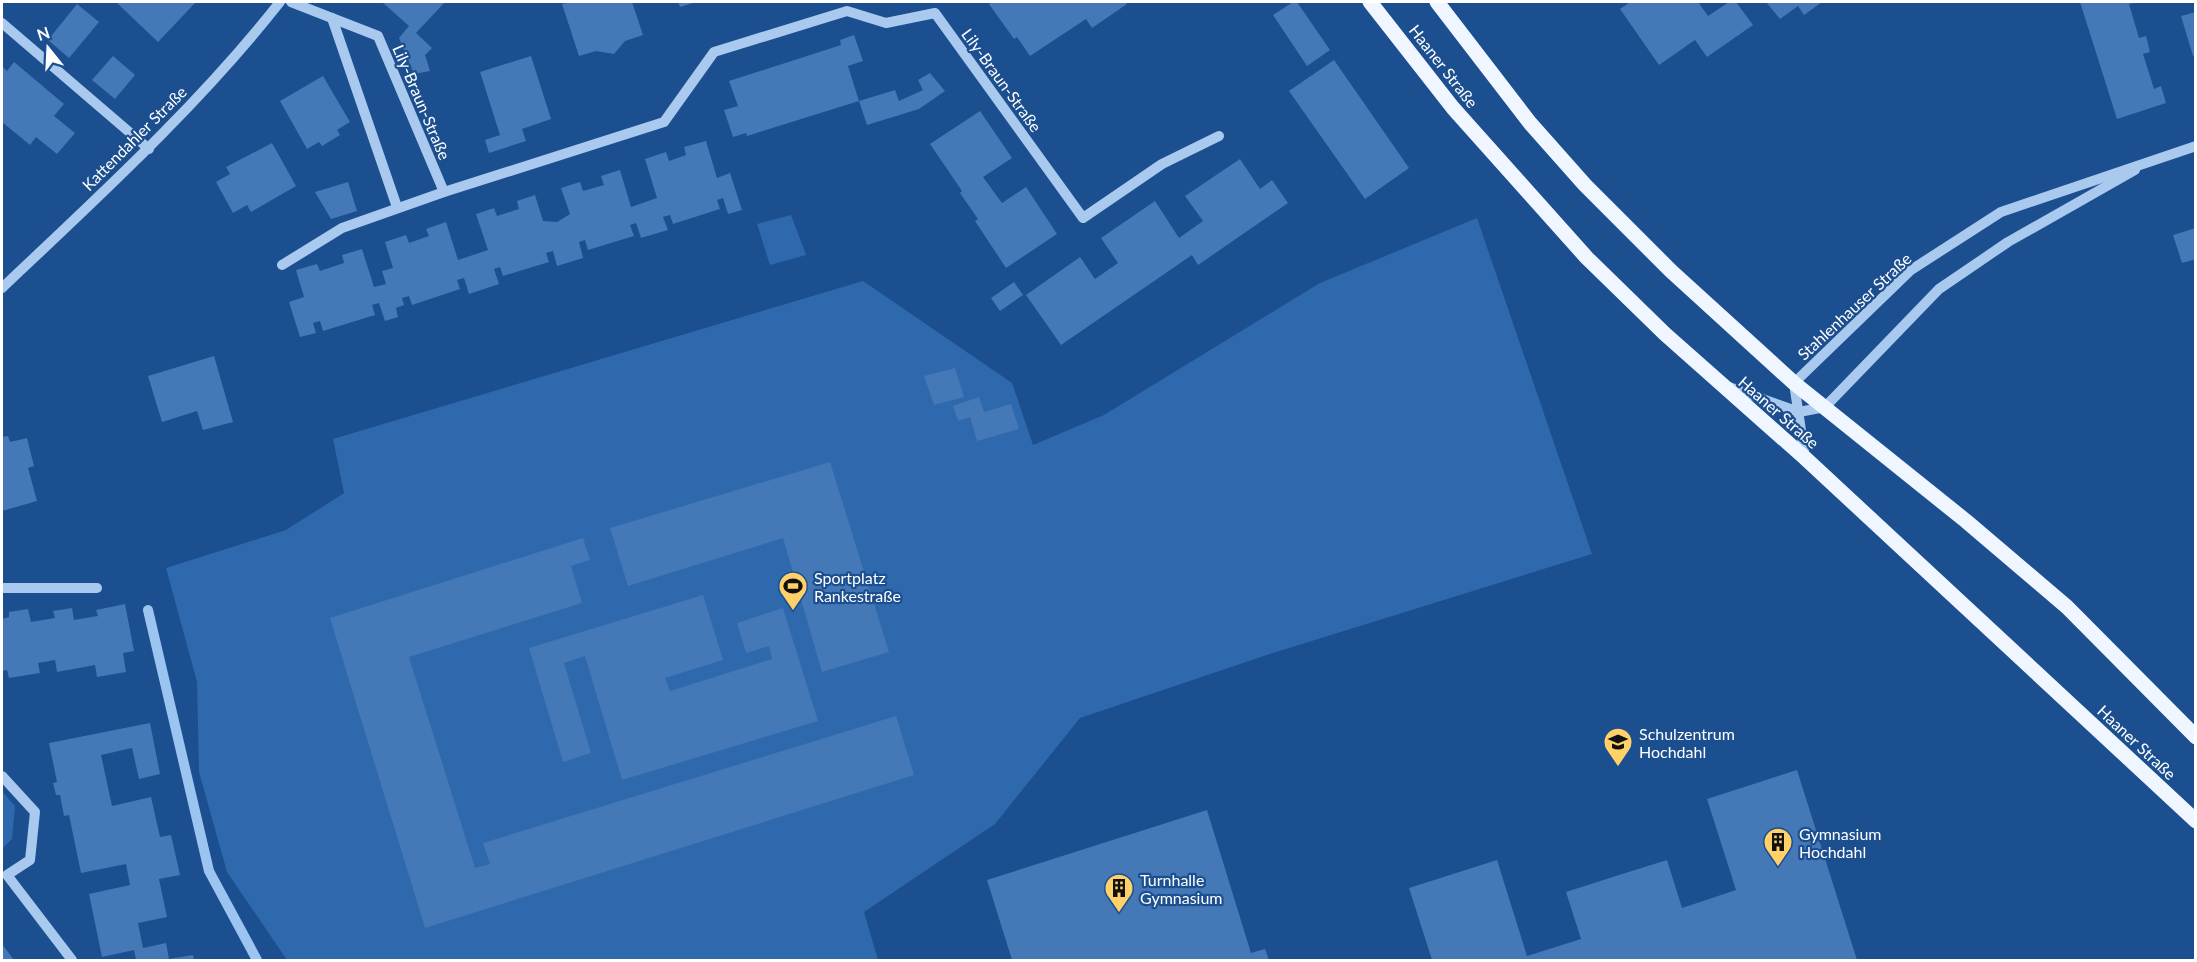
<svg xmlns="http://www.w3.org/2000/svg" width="2197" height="962" viewBox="0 0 2197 962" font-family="Lato,sans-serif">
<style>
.green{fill:#2e69ad}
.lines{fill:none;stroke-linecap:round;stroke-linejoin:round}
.stream{stroke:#9cc4f0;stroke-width:10}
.building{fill:#4478b7}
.minor{stroke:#a9c9ee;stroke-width:10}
.major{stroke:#f0f6ff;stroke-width:15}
.labels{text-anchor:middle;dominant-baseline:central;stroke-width:4.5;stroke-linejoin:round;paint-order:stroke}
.street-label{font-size:16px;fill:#fff;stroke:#1b4f8f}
.poi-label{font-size:16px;fill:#fff;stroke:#1b4f8f;text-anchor:start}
</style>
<rect width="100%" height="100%" fill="#1b4f8f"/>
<g class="green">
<polygon points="791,215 806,255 770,265 757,224"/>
<polygon points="1477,218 1592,554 1273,653 1080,718 995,824 864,912 878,960 287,960 227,872 199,772 197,682 166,568 286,530 344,493 333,439 863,281 1012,383 1033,445 1104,415 1320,283"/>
<polygon points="2,791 15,806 12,839 2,849"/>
</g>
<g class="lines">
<polyline class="stream" points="148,610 209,871 257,960"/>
</g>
<g class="building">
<polygon points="116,2 196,2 158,42"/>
<polygon points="382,2 445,2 416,33 432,48 425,55 430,71 414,74 399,38 409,26"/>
<polygon points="571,2 632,2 643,35 625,41 614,54 596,51 579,56 562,4"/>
<polygon points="678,2 696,2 680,7"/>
<polygon points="992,2 1125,2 1127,4 1092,28 1086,19 1030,56 1017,37 1014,39 989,4"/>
<polygon points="1293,2 1297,2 1330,50 1307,66 1273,15"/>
<polygon points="1630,2 1698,2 1708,16 1729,2 1736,2 1753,25 1707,57 1695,40 1659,65 1620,9"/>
<polygon points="1766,2 1822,2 1804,15 1798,6 1780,19"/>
<polygon points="2080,2 2136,2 2129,4 2139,38 2146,36 2150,52 2143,54 2154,89 2161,86 2166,103 2117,119"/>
<polygon points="77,4 99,22 69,58 48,40"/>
<polygon points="2196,12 2196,56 2193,56 2181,16"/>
<polygon points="854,35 863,61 848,66 859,101 895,90 899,101 923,90 918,80 930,73 945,91 919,109 867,125 859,101 747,136 746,133 733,137 724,110 738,106 729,81 841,45 840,40"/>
<polygon points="113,56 135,75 115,99 92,80"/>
<polygon points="531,56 551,119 522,129 526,141 489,153 485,140 500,135 480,72"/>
<polygon points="1334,60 1409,168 1365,199 1289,91"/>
<polygon points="14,62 64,104 54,116 75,133 57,154 36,137 30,145 2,122 2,66 7,71"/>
<polygon points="323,76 350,122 337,130 340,135 322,146 319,142 307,149 280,101"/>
<polygon points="980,111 1012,158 983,177 1002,203 1026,187 1057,234 1006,268 975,221 978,219 960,193 962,191 930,144"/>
<polygon points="706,141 717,178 730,173 742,210 728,214 723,198 717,200 720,209 673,224 670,215 663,217 668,230 641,238 636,223 630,225 634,236 588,250 585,240 579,242 583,258 557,266 553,251 546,253 549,262 503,276 500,267 494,269 499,284 469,294 464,278 457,280 460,289 412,305 409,296 402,298 404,305 396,308 398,317 385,321 379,303 372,305 375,315 323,331 320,321 313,323 316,333 300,337 289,302 304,297 296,270 317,264 320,271 344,263 342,255 362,249 374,287 386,284 382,271 393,268 385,242 406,235 409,243 429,236 426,229 446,222 458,260 488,250 476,214 494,208 497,216 519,209 517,201 535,195 543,221 557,222 570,214 561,188 580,182 583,191 604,185 601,176 620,170 631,207 657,198 645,159 666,152 669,161 686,155 684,147"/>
<polygon points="272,143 296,186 251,212 247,205 233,213 216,182 230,174 226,167"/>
<polygon points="1240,159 1260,189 1272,180 1288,203 1198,265 1192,255 1061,345 1026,295 1080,257 1095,279 1118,263 1101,238 1155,201 1179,238 1203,221 1185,196"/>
<polygon points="348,182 357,211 331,219 315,192"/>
<polygon points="2196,228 2196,259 2182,263 2173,235"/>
<polygon points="1014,282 1023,295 1000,311 991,298"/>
<polygon points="214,356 233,422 203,430 197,411 162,422 148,376"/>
<polygon points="955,368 964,397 934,405 924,376"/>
<polygon points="979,397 984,412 1011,404 1019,429 977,441 970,417 958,421 953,406"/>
<polygon points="8,436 10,442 27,438 34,466 28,468 37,501 2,511 2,437"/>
<polygon points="830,462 889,652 822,672 783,538 628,586 610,528"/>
<polygon points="583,538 590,560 571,566 582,603 409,657 475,868 490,864 483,843 896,716 914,775 425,928 330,618"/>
<polygon points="703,595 723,660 665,678 670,691 772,659 769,646 746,653 737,623 783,608 818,721 622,780 585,656 564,663 591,753 563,762 529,648"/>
<polygon points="125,604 134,651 123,653 126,672 97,677 95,665 57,672 55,660 38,663 40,673 9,678 7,670 2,671 2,619 9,617 9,612 28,609 31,622 55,618 53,611 72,608 74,620 98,616 96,610"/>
<polygon points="150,723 160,774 139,779 132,748 101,755 112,806 151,797 160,837 171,835 180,875 159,879 167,917 138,923 143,948 166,943 169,959 193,955 194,960 136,960 134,950 102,957 89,894 130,885 126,864 81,873 69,815 64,816 60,795 56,795 53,783 57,782 49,743"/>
<polygon points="1797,770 1857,960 1432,960 1409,888 1497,860 1527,956 1581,939 1566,892 1619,875 1667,860 1682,908 1736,890 1707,799"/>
<polygon points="1207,810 1251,953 1265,949 1269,960 1012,960 987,880"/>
<polygon points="2,944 14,960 2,960"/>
</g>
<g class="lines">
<g class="minor">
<polyline points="291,2 378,36 444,192"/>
<polyline points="332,18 397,207"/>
<polyline points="2,23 149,149"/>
<polyline points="282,265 342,228 444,192 664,122 714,52 847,11 886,23 935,13 1083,218 1162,164 1219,136"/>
<path d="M2,288C98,197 197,107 280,2"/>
<polyline points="1729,387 1799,412 1825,407 1939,289 2008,242 2135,170"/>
<polyline points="1805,458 1794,383 1911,270 2001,212 2196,146"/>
<polyline points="2,588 97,588"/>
<polyline points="2,776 35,812 30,860 7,875 72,960"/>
</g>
<g class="major">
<polyline points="1370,2 1453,108 1587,258 1665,334 1805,458 2196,821"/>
<polyline points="1437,2 1530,123 1585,185 1671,271 1794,383 1966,521 2067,607 2196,737"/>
</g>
</g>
<defs>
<g id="stadium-pin" transform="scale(1.5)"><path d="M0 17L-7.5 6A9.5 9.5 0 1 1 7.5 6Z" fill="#ffd166" stroke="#1b4f8f"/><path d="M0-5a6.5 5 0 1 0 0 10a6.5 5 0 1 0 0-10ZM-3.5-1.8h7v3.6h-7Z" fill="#111"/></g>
<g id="school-pin" transform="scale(1.5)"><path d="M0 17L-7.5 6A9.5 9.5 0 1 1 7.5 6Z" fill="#ffd166" stroke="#1b4f8f"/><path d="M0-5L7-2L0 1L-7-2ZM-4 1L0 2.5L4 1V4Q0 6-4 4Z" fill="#111"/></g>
<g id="building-pin" transform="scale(1.5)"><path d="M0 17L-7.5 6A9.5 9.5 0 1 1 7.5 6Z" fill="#ffd166" stroke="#1b4f8f"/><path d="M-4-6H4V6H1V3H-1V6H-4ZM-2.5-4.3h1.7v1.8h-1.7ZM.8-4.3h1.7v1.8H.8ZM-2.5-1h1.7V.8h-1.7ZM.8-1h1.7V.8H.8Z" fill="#111"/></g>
</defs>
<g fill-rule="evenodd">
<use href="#stadium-pin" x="793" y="586"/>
<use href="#school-pin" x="1618" y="742"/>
<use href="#building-pin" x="1778" y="842"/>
<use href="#building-pin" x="1119" y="888"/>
</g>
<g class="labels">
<g class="street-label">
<text transform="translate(1444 66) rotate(52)">Haaner Straße</text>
<text transform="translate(1002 80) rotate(54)">Lily-Braun-Straße</text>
<text transform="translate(422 102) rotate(67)">Lily-Braun-Straße</text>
<text transform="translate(134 138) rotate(-45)">Kattendahler Straße</text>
<text transform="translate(1854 306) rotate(-43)">Stahlenhauser Straße</text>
<text transform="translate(1779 412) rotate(41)">Haaner Straße</text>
<text transform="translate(2137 742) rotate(43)">Haaner Straße</text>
</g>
<g class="poi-label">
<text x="814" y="577">Sportplatz<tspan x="814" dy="18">Rankestraße</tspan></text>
<text x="1639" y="733">Schulzentrum<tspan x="1639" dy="18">Hochdahl</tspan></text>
<text x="1799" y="833">Gymnasium<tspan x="1799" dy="18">Hochdahl</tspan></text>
<text x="1140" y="879">Turnhalle<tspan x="1140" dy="18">Gymnasium</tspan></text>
</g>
</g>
<rect width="2197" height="962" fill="none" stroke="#ffffff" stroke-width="6"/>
<g transform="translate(48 48) rotate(342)" stroke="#1b4f8f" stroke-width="4.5" paint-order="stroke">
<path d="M0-4.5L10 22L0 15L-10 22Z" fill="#ffffff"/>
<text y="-9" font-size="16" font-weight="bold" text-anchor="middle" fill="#ffffff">N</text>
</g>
</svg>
